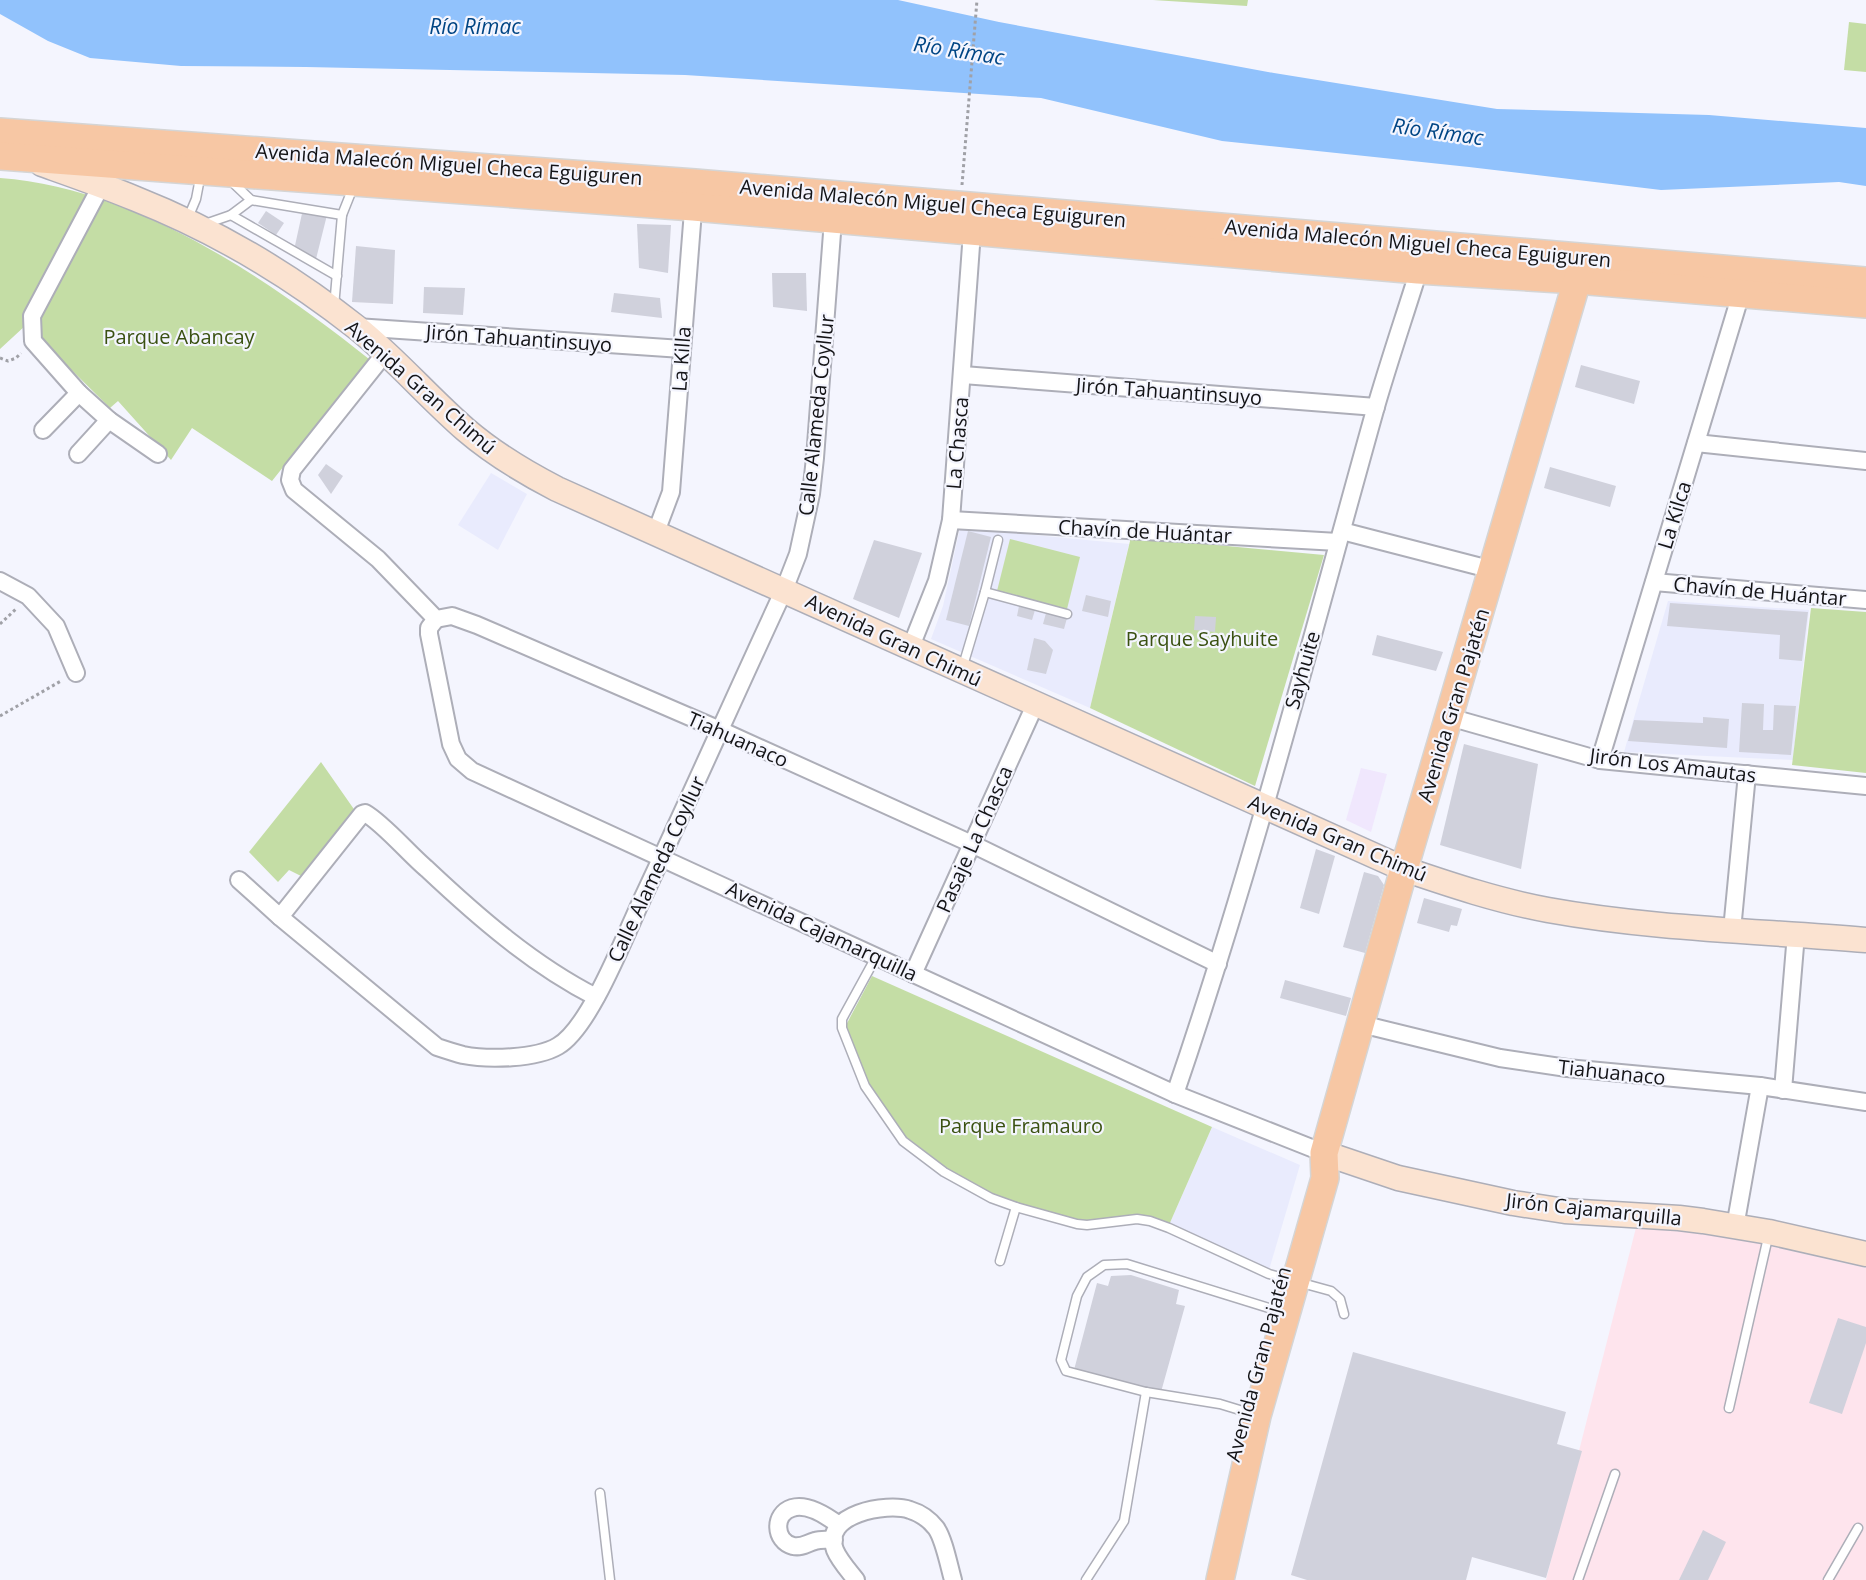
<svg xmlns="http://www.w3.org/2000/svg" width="1866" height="1580" viewBox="0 0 1866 1580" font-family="'Open Sans',sans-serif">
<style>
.commercial{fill:#f0e7fd}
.industrial{fill:#fee4ed}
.built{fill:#e9ebfd}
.green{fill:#c4dda5}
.water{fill:#91c2fc}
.building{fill:#d0d1dc}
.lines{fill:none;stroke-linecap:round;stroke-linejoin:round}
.lane-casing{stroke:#adaeb8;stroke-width:11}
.street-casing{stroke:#adaeb8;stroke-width:20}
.secondary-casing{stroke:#adaeb8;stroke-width:27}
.primary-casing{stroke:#d5d5d5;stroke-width:30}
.path{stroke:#a0a1a7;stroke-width:3;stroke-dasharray:3 3;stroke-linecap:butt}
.lane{stroke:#fff;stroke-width:8}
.street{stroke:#fff;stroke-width:16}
.secondary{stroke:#fbe3d1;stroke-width:24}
.primary{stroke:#f7c7a4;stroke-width:27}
.labels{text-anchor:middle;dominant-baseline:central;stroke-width:4.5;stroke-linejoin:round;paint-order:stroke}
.street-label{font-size:20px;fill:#141417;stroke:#f4f5fe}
.park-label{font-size:20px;fill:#3a5111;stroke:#f4f5fe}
.water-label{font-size:21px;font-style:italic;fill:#004584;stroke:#f4f5fe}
</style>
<rect width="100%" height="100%" fill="#f4f5fe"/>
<polygon class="commercial" points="1361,768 1387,774 1371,832 1346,820"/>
<polygon class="industrial" points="1639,1216 1866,1268 1866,1580 1546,1580"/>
<g class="built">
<polygon points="491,473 527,494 498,550 458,525"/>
<polygon points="960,528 1129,544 1090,708 931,639 943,606"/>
<polygon points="1668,601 1809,610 1793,760 1624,752"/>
<polygon points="1212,1127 1300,1165 1269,1270 1169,1225"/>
</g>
<g class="green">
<polygon points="1153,0 1248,0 1247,6"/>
<polygon points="1849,22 1866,24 1866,72 1844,70"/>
<path d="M0,178C134,188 266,277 369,359L272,481L192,428L171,460L118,401L110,408L26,325L0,349Z"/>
<polygon points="1131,537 1324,555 1255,786 1090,708"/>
<polygon points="1010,539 1080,557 1067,609 997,591"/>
<polygon points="1811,608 1866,612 1866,773 1792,765"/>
<polygon points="321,762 358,815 307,879 289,870 278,882 249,852"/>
<polygon points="872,976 1212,1127 1169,1225 1155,1220 1081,1222 995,1196 952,1172 901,1133 868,1088 845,1027"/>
</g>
<polygon class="water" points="0,0 898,0 999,22 1274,73 1497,109 1709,115 1866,128 1866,186 1839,182 1661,190 1469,167 1222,141 1041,98 685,75 306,67 181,66 90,58 48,41 0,14"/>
<g class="building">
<polygon points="303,209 327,215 315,263 294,250"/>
<polygon points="266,211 284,223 276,235 258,223"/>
<polygon points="637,224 671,225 668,273 639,268"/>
<polygon points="356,246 395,250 393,304 352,302"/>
<polygon points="772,273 806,273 807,311 773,307"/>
<polygon points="424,287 465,288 463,315 423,313"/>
<polygon points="614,293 660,298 662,318 611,312"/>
<polygon points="1581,365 1640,381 1634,404 1575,387"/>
<polygon points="326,464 343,476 331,494 318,475"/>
<polygon points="1550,467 1616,486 1610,507 1544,488"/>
<polygon points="968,531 991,537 969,626 946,620"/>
<polygon points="874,540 922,553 899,618 853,599"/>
<polygon points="1086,595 1111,601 1108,617 1082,611"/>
<polygon points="1670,603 1808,612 1802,661 1779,659 1780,635 1667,626"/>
<polygon points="1019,606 1035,610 1032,620 1017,616"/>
<polygon points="1046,613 1067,618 1064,629 1043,624"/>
<polygon points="1195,616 1216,617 1215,632 1194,630"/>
<polygon points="1377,635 1443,652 1436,671 1372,655"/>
<polygon points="1034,638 1045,641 1053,650 1046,674 1027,670"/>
<polygon points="1742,703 1764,704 1763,730 1773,730 1774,705 1796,706 1791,755 1739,752"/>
<polygon points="1703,717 1729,719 1727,748 1628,741 1634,720 1703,723"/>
<polygon points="1464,744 1538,764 1521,869 1440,845"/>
<polygon points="1316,849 1335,856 1319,914 1300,908"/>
<polygon points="1364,872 1378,876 1384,885 1365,953 1343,947"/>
<polygon points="1424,898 1462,909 1457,926 1451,925 1449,932 1417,923"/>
<polygon points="1285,980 1351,998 1346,1016 1280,998"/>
<polygon points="1131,1275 1179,1290 1176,1304 1185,1306 1161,1392 1074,1370 1097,1283 1108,1286 1111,1276"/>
<polygon points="1838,1318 1866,1327 1866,1343 1842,1414 1809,1403"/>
<polygon points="1353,1352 1566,1412 1557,1444 1582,1451 1546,1578 1472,1557 1466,1580 1307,1580 1291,1575"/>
<polygon points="1703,1530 1726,1542 1708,1580 1679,1580"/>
</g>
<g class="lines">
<g class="lane-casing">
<g id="lane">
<polyline points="230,180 251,200 342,215"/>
<polyline points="231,215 251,200"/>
<polyline points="188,218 196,199 201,173"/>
<polyline points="205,224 231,215 337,276"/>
<polyline points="334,307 342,215 354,185"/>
<polyline points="985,592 1067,614"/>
<polyline points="962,669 985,592 998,540"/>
<polyline points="876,957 842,1019 842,1028 865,1086 903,1141 944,1172 991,1198 1016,1207 1077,1224 1087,1225 1137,1219 1150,1221 1169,1228 1269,1274 1331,1291 1340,1299 1344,1314"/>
<polyline points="1000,1261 1016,1207"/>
<polyline points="1729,1408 1769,1233"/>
<polyline points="1243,1411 1220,1404 1146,1392 1066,1371 1061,1360 1077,1296 1087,1277 1104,1265 1127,1264 1272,1309"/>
<polyline points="600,1493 610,1580"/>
<polyline points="1086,1580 1124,1521 1146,1392"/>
<polyline points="1578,1580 1615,1474"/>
<polyline points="1828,1580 1858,1528"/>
</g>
</g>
<g class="street-casing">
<g id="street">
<polyline points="101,186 32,316 33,341 79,393 109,420 158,454"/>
<polyline points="356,327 682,349"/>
<polyline points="386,352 292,470 290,480 294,490 378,559 436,619 452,616 477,625 720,730 972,844 1218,964"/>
<polyline points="963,375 1376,407"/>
<polyline points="43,430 79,393"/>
<polyline points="1696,443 1866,461"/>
<polyline points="78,454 109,420"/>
<polyline points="951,520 1338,542"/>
<polyline points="1342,531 1493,570"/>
<polyline points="656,532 671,492 694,198"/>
<polyline points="0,581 28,596 56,626 76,673"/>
<polyline points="1654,582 1866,600"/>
<polyline points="436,619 429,628 429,634 451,744 458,759 472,771 1175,1094 1324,1153"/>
<polyline points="910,649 937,581 951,520 972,232"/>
<polyline points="1449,717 1600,760 1866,786"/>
<polyline points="1600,760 1743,287"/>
<path d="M239,880L280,917L437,1047C446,1050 455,1053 463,1055C488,1060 536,1059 558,1046C591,1027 627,930 645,893C692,793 737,691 784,590L798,554L811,494L815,458L833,220"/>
<path d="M280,917L362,814L365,813C383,823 410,855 427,869C478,917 533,965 596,997"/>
<polyline points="1732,930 1747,774"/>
<polyline points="913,974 1035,705"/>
<polyline points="1361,1024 1500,1058 1567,1068 1760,1086 1866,1102"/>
<polyline points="1783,1090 1796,934"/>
<path d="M1175,1094C1252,869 1311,639 1375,410C1389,361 1406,312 1421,263"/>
<polyline points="1735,1227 1760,1086"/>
<path d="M834,1540C827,1540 821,1539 815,1541C807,1543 802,1548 793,1546C774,1541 773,1514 792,1508C807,1503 827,1516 839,1525"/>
<path d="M856,1580C849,1571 839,1560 835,1550C821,1514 887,1502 910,1510C920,1513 929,1519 936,1528C944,1539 949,1566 953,1580"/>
</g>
</g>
<g class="secondary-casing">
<g id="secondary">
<path d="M42,164C73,175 105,186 136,199C214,230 290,275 356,327C395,358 428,397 466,430C494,454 524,472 557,489L1404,869C1451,885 1499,901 1548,910C1653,929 1760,931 1866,940"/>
<polyline points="1324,1153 1398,1178 1513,1203 1565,1211 1679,1218 1703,1221 1769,1232 1866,1254"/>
</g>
</g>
<g class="primary-casing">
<g id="primary">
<polyline points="0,132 695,183 1866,281"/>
<polyline points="0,156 693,207 1418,270 1577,280 1866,304"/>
<polyline points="1220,1580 1257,1416 1325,1178 1324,1153 1404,869 1582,264"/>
</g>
</g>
<g class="path">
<polyline points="962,185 977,0"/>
<polyline points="0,358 8,361 16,358 21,353"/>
<polyline points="0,624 16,609"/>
<polyline points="0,716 61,681"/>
</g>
<use href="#lane" class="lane"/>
<use href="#street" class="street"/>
<use href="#secondary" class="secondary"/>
<use href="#primary" class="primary"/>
</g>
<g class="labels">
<g class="street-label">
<text transform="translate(449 164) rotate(4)">Avenida Malecón Miguel Checa Eguiguren</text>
<text transform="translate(933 203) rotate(5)">Avenida Malecón Miguel Checa Eguiguren</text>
<text transform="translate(1418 243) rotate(5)">Avenida Malecón Miguel Checa Eguiguren</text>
<text transform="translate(519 338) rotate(4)">Jirón Tahuantinsuyo</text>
<text transform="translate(681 359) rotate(-86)">La Killa</text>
<text transform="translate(421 387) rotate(41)">Avenida Gran Chimú</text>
<text transform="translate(1169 391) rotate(4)">Jirón Tahuantinsuyo</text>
<text transform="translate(816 415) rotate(-84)">Calle Alameda Coyllur</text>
<text transform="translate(957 443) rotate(-85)">La Chasca</text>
<text transform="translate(1674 515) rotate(-73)">La Kilca</text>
<text transform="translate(1145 531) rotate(3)">Chavín de Huántar</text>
<text transform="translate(1760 591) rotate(5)">Chavín de Huántar</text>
<text transform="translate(894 640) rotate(25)">Avenida Gran Chimú</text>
<text transform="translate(1302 670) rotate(-74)">Sayhuite</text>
<text transform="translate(1453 705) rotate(-73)">Avenida Gran Pajatén</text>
<text transform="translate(738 739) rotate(24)">Tiahuanaco</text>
<text transform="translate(1673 765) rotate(7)">Jirón Los Amautas</text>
<text transform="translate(1338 838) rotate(23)">Avenida Gran Chimú</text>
<text transform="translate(974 839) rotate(-66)">Pasaje La Chasca</text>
<text transform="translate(656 869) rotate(-65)">Calle Alameda Coyllur</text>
<text transform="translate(822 931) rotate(25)">Avenida Cajamarquilla</text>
<text transform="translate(1612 1072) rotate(6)">Tiahuanaco</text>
<text transform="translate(1594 1209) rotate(6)">Jirón Cajamarquilla</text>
<text transform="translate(1258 1364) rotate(-75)">Avenida Gran Pajatén</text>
</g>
<g class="park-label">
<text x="179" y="336">Parque Abancay</text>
<text x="1202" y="638">Parque Sayhuite</text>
<text x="1021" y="1125">Parque Framauro</text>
</g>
<g class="water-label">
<text x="475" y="26">Río Rímac</text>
<text transform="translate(959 50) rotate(9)">Río Rímac</text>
<text transform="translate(1438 131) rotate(8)">Río Rímac</text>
</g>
</g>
</svg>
